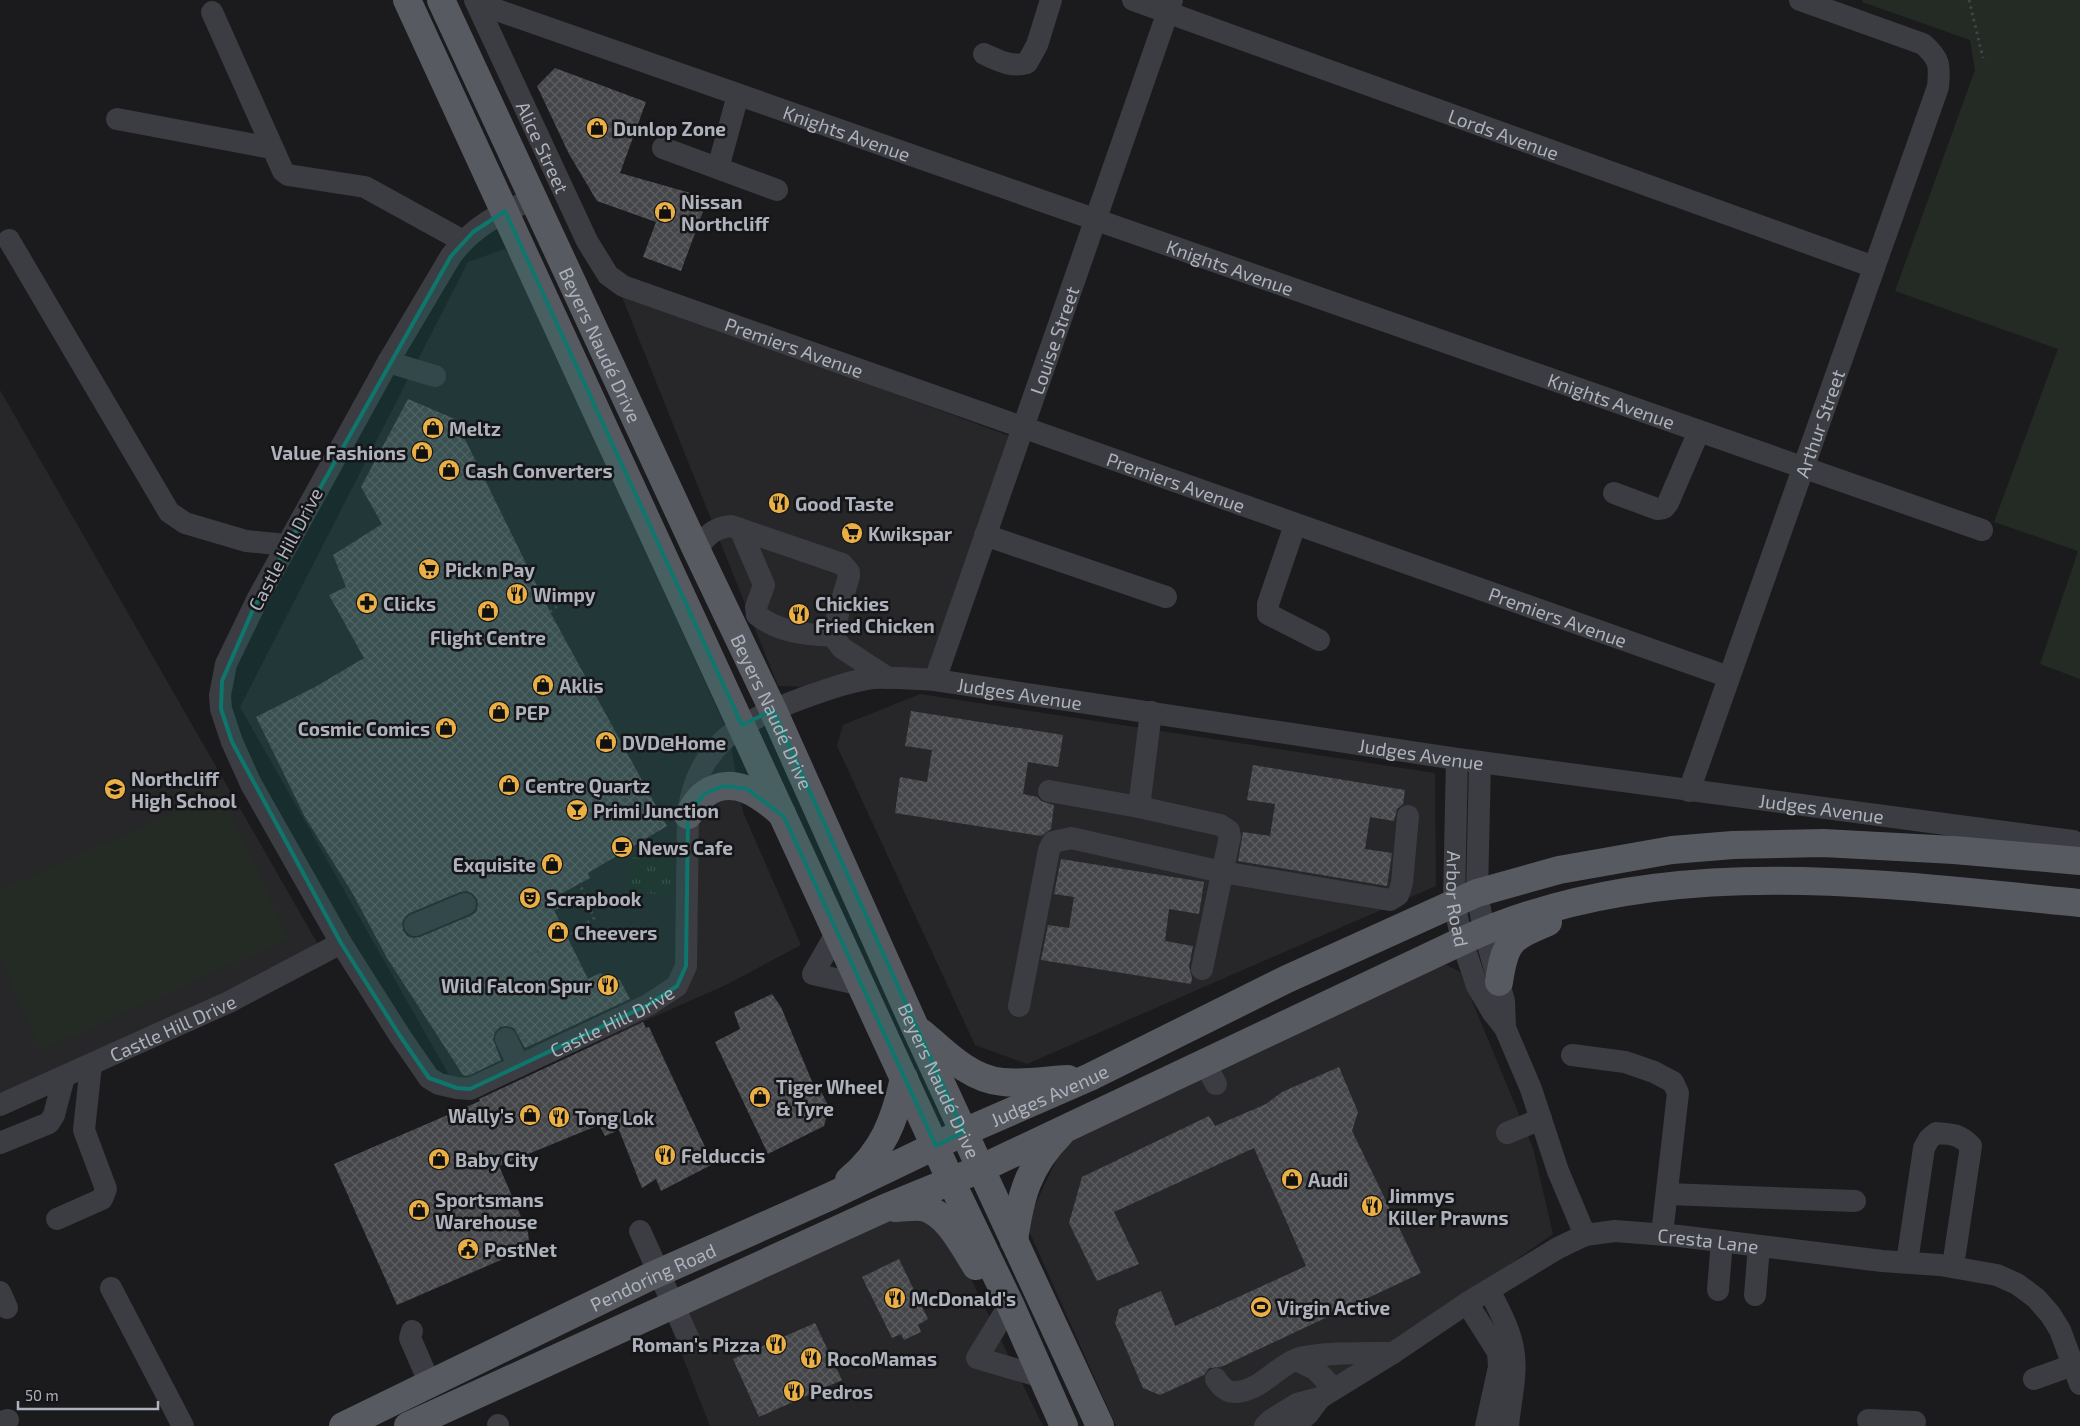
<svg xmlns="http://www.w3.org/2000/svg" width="2080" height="1426" viewBox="0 0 2080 1426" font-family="'Exo 2',sans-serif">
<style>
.built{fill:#27272a}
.green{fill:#232b24}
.park{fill:url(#park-tufts)}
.building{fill:url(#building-cross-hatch);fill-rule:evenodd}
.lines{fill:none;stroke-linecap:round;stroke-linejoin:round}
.path{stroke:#424449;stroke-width:3;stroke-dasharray:2.5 4;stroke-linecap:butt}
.minor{stroke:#3c3d42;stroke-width:22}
.major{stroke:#585a61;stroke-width:28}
.marked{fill:#0f766e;fill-opacity:0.2;stroke:#0f766e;stroke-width:4;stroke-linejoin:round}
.labels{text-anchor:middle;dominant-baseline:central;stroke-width:5;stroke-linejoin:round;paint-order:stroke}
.poi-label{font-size:19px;font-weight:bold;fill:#aeb2bc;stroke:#161618;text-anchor:start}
.street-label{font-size:19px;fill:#aeb2bc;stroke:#161618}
</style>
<defs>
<pattern id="park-tufts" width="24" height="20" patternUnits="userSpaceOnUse" patternTransform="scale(1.25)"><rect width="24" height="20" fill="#232b24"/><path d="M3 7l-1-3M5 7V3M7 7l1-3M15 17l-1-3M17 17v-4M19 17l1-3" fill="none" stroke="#404742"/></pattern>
<pattern id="building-cross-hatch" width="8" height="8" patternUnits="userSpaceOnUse" patternTransform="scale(1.25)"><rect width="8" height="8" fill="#45464a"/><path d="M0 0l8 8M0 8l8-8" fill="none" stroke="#5d5e62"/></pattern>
</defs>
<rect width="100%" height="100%" fill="#1b1b1d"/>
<g class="built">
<polygon points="505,249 519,270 729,735 743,812 801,945 728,984 532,1071 462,1098 240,707 468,262"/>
<polygon points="620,292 1012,437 934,677 811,687 778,686"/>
<polygon points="0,390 323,953 0,1103"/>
<polygon points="920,694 1435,773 1436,886 1027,1064 975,1045 837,746 843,725"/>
<polygon points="1438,963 1447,965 1460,972 1533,1148 1553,1234 1280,1426 1116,1426 1026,1224 1069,1133"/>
<polygon points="886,1218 921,1219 953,1242 1043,1426 710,1426 668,1320"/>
</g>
<g class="green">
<polygon points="1863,0 2080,0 2080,679 2040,664 2078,551 1994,522 2058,349 1895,291 1975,70 1970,40 1862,2"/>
<polygon points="221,791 289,939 40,1051 0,959 0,890"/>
</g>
<polygon class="park" points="630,857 675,860 673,895 628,892"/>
<g class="building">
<polygon points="555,68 646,102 620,173 708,198 681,271 643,257 656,222 597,201 569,154 537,86"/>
<path d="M408,399L455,419L550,612L667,826L588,873L590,878L557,896L563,907L554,910L588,979L600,973L620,980L630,999L525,1048L514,1028L506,1026L500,1027L495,1032L493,1039L501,1060L468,1076L463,1075L387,958L353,894L305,817L256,717L315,687L364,658L329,595L346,587L333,555L382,524L361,487ZM467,891L473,894L477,899L478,905L476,912L470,916L420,937L413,938L407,936L403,930L402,923L405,917L410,913L460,892Z"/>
<polygon points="911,711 1063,735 1058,767 1028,762 1023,794 1037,797 1041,801 1054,805 1051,829 1041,836 895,813 900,777 927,782 932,750 905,746"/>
<polygon points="1253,765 1405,790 1403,804 1397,809 1394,821 1370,817 1365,849 1392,853 1387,886 1238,861 1243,832 1270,836 1275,804 1247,800"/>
<polygon points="1061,859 1204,882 1199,914 1169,909 1165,941 1193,946 1189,967 1192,977 1191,984 1041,960 1048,925 1069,928 1074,897 1054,894"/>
<polygon points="772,994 781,1007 816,1091 822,1093 829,1108 824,1126 768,1154 715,1042 740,1029 734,1012"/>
<polygon points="643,1022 646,1028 649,1027 713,1164 661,1191 656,1179 642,1188 619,1130 605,1136 599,1125 499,1166 528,1233 529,1241 524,1250 397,1305 334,1164 480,1101 479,1099"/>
<polygon points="1339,1067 1358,1112 1352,1131 1421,1273 1221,1367 1209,1368 1204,1375 1160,1395 1143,1388 1115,1323 1119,1309 1161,1291 1175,1326 1306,1266 1254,1148 1114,1212 1139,1264 1097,1281 1069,1223 1082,1177 1209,1116 1215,1126 1266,1104 1282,1092"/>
<polygon points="899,1259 928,1319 918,1325 921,1332 904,1340 901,1334 892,1338 862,1277"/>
<polygon points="815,1323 842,1380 759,1417 733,1359"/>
</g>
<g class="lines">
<g class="path">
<polyline points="1969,0 1983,58"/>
<polyline points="550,612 576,591"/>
<polyline points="531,955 567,937 594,918 581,887"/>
</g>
<g class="minor">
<path id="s1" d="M475,0L587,241L608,275L623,286L1729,677"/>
<path id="s2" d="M1133,0L1874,267"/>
<path id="s3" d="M477,3L1982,530"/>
<polyline points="212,12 283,171 288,175 365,187 463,241"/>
<path d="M984,54C998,60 1011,68 1027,63L1037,45L1051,0"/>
<polyline points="117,119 271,148"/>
<polyline points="663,148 777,190"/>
<polyline points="718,168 738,95"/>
<path id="s4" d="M534,199C501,212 472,227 451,256L388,362L258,598L226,664L220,695L221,709L232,742L251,784L341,943L400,1036L429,1078L439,1084L457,1088L470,1089L648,1005L677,986L686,966L688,815C696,744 742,721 803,698C826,690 849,681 873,678C894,677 914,679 935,680L1457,759L2073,841"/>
<polyline points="9,240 169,512 185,523 246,541 287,545"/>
<polyline points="388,362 435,376"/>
<polyline points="1614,493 1657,509 1664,508 1668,503 1699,431"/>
<polyline points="1295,525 1268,604 1268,614 1319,640"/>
<path d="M740,529L764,585L756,607L757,615C777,631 807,636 832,635"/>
<polyline points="985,535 1166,597"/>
<path d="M696,549C706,537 714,527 731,526L842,564L849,572V576L832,635"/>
<polyline points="832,635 842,648 888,678"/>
<path id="s5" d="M935,680L1172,0"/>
<path id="s6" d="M1457,759L1454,902L1462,941L1477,986L1493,1013L1505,1028L1531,1089L1558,1171L1585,1235"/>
<polyline points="1480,762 1477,893 1484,931 1504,1001 1505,1028"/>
<polyline points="1049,791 1139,807 1220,825 1229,831 1230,836 1202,969"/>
<path id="s7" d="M1689,791L1938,87C1940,65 1940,59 1923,44L1800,0"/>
<polyline points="1139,807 1151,712"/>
<polyline points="415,925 465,904"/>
<polyline points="837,932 813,974 862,985"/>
<polyline points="1019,1006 1049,850 1053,842 1071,838 1222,872 1390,900 1398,895 1402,883 1408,816"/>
<polyline points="506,1039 519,1066"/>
<polyline points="1572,1055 1625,1062 1654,1072 1673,1082 1678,1093 1662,1234"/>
<polyline points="1204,1062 1216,1084"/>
<path id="s8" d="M0,1105L229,1002L341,943"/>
<polyline points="1507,1133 1541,1119"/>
<polyline points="0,1143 49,1123 54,1115 64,1077"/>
<polyline points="1667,1194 1855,1201"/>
<polyline points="57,1219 102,1199 106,1189 84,1130 91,1065"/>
<polyline points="640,1231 691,1344"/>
<path d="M1907,1262L1924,1148L1929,1139L1936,1133C1952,1134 1959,1134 1971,1146L1953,1266"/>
<polyline points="111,1288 183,1426"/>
<path d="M1489,1290C1498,1308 1509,1327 1513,1348C1518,1373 1510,1401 1508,1426"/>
<polyline points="1718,1290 1722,1241"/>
<polyline points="0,1292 7,1308"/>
<polyline points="1755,1295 1759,1246"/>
<polyline points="1467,1303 1498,1352 1499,1367 1486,1426"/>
<polyline points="1010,1304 977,1358 1042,1377"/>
<polyline points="412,1331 410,1338 430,1384"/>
<polyline points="1296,1360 1315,1369 1334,1389"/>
<path d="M1216,1379C1221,1387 1227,1393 1237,1392C1261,1390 1276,1367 1297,1359C1320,1352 1367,1353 1393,1353"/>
<polyline points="2034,1379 2073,1365"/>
<polyline points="1868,1420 1915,1422"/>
<polyline points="0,1422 8,1420"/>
<polyline points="498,1425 498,1426"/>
<path id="s9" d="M1265,1426L1271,1420L1297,1404L1320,1398L1393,1353L1467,1303L1558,1248L1585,1235L1615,1231L1679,1236L1882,1261L1940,1265L1997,1275L2017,1284L2036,1298L2050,1314L2060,1330L2080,1384"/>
<polyline points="1294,1426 1308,1414 1320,1398"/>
</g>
<g class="major">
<polyline points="407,0 951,1181 1010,1304 1064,1426"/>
<path id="s10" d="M441,0L696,549L773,710L915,1027L1100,1426"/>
<path d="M688,815C693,809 698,798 705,794C733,774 761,795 782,814"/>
<path d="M1499,982C1505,941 1510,938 1548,922"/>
<path d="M922,1033C944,1052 971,1080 1003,1082C1024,1084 1047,1080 1068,1079"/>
<path d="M849,1180C883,1152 895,1120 904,1078"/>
<path d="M895,1208C904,1208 917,1205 926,1208C949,1216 963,1246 976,1266"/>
<path d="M1014,1241C1020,1197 1028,1166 1060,1134"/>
<path id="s11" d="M343,1426L647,1278L831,1196L964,1132L1090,1077L1287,979L1477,893L1559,870L1672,850L1733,845L1823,843L1954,850L2080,861"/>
<path d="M408,1426L885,1208L980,1169L1462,941C1654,851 1876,883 2080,903"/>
</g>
</g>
<path class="marked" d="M505,211L742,725L773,710L964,1132L936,1146L784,817L747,789L724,786L704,794L688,815L686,966L677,986L648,1005L470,1089L457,1088L429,1078L400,1036L341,943L232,742L221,709L222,681L258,598L451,256L473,232Z"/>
<defs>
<g id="shop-disc" transform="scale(1.125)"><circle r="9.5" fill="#ebb045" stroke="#161618"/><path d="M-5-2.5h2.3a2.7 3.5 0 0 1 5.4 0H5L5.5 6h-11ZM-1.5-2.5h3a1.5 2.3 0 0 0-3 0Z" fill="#111"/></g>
<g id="restaurant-disc" transform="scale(1.125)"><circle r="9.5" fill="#ebb045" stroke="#161618"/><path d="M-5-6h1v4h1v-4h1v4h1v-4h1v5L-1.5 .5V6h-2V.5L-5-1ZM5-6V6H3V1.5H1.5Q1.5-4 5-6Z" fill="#111"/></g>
<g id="supermarket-disc" transform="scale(1.125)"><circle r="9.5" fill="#ebb045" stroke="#161618"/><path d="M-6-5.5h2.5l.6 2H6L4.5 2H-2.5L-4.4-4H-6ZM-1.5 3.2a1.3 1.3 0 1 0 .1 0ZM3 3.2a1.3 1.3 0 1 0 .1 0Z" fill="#111"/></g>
<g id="pharmacy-disc" transform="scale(1.125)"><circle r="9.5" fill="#ebb045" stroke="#161618"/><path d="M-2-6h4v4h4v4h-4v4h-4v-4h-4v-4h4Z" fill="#111"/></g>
<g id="school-disc" transform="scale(1.125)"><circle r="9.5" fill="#ebb045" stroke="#161618"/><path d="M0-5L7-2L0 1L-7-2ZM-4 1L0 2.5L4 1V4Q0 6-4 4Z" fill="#111"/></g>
<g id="bar-disc" transform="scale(1.125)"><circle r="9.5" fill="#ebb045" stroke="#161618"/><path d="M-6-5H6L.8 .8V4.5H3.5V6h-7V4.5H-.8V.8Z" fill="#111"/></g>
<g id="cafe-disc" transform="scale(1.125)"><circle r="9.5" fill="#ebb045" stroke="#161618"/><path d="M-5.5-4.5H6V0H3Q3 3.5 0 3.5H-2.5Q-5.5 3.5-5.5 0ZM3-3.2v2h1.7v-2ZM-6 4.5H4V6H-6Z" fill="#111"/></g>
<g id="theatre-disc" transform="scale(1.125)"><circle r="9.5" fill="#ebb045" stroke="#161618"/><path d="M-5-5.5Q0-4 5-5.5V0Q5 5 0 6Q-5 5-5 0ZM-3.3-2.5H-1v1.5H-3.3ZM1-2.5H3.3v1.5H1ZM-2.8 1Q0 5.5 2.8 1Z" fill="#111"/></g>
<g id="civic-disc" transform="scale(1.125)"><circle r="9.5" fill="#ebb045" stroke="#161618"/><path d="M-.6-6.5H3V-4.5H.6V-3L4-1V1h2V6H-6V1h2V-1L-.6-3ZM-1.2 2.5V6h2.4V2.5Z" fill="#111"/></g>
<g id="stadium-disc" transform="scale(1.125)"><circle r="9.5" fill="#ebb045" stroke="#161618"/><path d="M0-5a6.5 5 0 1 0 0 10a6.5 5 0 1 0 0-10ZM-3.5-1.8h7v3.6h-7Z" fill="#111"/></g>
</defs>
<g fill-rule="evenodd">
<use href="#shop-disc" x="597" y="128"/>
<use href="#shop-disc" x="665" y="212"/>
<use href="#shop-disc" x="433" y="428"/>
<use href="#shop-disc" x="422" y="452"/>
<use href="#shop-disc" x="449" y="470"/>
<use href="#restaurant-disc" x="779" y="503"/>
<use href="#supermarket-disc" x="852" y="533"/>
<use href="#supermarket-disc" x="429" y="569"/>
<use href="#restaurant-disc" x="517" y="594"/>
<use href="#pharmacy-disc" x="367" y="603"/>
<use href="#shop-disc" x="488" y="611"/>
<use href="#restaurant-disc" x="799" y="614"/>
<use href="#shop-disc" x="543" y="685"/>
<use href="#shop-disc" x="499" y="712"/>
<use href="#shop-disc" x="446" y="728"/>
<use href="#shop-disc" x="606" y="742"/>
<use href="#shop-disc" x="509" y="785"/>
<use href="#school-disc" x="115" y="789"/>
<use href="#bar-disc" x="577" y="810"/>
<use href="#cafe-disc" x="622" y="847"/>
<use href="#shop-disc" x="552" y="864"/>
<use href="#theatre-disc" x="530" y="898"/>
<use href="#shop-disc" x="558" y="932"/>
<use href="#restaurant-disc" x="608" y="985"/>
<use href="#shop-disc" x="760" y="1097"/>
<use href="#shop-disc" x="530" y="1115"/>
<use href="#restaurant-disc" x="559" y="1117"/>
<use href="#restaurant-disc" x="665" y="1155"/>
<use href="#shop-disc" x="439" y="1159"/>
<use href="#shop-disc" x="1292" y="1179"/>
<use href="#restaurant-disc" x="1372" y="1206"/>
<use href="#shop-disc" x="419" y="1210"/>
<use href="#civic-disc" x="468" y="1249"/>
<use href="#restaurant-disc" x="895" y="1298"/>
<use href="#stadium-disc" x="1261" y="1307"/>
<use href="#restaurant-disc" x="776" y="1344"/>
<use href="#restaurant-disc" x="811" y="1358"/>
<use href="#restaurant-disc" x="794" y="1391"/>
</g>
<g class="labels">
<g class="poi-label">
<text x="613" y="128">Dunlop Zone</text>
<text x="681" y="201">Nissan<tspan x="681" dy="22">Northcliff</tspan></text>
<text x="449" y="428">Meltz</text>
<text x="406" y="452" text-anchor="end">Value Fashions</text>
<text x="465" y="470">Cash Converters</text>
<text x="795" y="503">Good Taste</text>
<text x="868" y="533">Kwikspar</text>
<text x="445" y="569">Pick n Pay</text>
<text x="533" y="594">Wimpy</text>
<text x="383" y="603">Clicks</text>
<text x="815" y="603">Chickies<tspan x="815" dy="22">Fried Chicken</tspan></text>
<text x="488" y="637" text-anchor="middle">Flight Centre</text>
<text x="559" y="685">Aklis</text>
<text x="515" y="712">PEP</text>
<text x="430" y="728" text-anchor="end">Cosmic Comics</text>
<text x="622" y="742">DVD@Home</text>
<text x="131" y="778">Northcliff<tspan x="131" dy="22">High School</tspan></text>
<text x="525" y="785">Centre Quartz</text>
<text x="593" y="810">Primi Junction</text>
<text x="638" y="847">News Cafe</text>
<text x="536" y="864" text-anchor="end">Exquisite</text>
<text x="546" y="898">Scrapbook</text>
<text x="574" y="932">Cheevers</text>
<text x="592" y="985" text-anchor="end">Wild Falcon Spur</text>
<text x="776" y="1086">Tiger Wheel<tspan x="776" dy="22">&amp; Tyre</tspan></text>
<text x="514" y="1115" text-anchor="end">Wally's</text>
<text x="575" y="1117">Tong Lok</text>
<text x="681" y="1155">Felduccis</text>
<text x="455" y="1159">Baby City</text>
<text x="1308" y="1179">Audi</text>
<text x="1388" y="1195">Jimmys<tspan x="1388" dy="22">Killer Prawns</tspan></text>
<text x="435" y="1199">Sportsmans<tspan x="435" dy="22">Warehouse</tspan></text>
<text x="484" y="1249">PostNet</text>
<text x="911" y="1298">McDonald's</text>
<text x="1277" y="1307">Virgin Active</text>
<text x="760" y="1344" text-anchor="end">Roman's Pizza</text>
<text x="827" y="1358">RocoMamas</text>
<text x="810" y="1391">Pedros</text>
</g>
<g class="street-label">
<text stroke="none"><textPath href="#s3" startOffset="392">Knights Avenue</textPath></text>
<text stroke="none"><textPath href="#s2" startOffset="394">Lords Avenue</textPath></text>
<text stroke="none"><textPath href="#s1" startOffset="162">Alice Street</textPath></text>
<text stroke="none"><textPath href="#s3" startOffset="798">Knights Avenue</textPath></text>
<text stroke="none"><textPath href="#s5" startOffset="360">Louise Street</textPath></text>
<text stroke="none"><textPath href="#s10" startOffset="380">Beyers Naudé Drive</textPath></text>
<text stroke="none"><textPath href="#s1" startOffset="506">Premiers Avenue</textPath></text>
<text stroke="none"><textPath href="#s3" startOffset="1202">Knights Avenue</textPath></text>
<text stroke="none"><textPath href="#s7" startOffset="390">Arthur Street</textPath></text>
<text stroke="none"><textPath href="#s1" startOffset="911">Premiers Avenue</textPath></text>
<text transform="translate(285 549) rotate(-62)">Castle Hill Drive</text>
<text stroke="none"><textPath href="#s1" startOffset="1316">Premiers Avenue</textPath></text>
<text stroke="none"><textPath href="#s4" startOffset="1882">Judges Avenue</textPath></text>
<text stroke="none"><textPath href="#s10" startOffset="785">Beyers Naudé Drive</textPath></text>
<text stroke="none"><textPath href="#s4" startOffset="2288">Judges Avenue</textPath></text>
<text stroke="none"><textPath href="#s4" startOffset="2692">Judges Avenue</textPath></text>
<text stroke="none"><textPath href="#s6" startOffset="140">Arbor Road</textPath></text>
<text stroke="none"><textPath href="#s4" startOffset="1239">Castle Hill Drive</textPath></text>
<text stroke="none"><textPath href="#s8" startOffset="189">Castle Hill Drive</textPath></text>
<text stroke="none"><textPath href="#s10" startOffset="1190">Beyers Naudé Drive</textPath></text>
<text stroke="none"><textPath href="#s11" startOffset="780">Judges Avenue</textPath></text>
<text stroke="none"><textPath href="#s9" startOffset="498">Cresta Lane</textPath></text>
<text stroke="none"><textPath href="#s11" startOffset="344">Pendoring Road</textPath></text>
</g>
</g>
<path d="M18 1401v8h140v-8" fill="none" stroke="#aeb2bc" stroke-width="2.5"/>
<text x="25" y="1401" font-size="15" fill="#aeb2bc" stroke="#161618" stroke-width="4" paint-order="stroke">50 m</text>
</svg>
